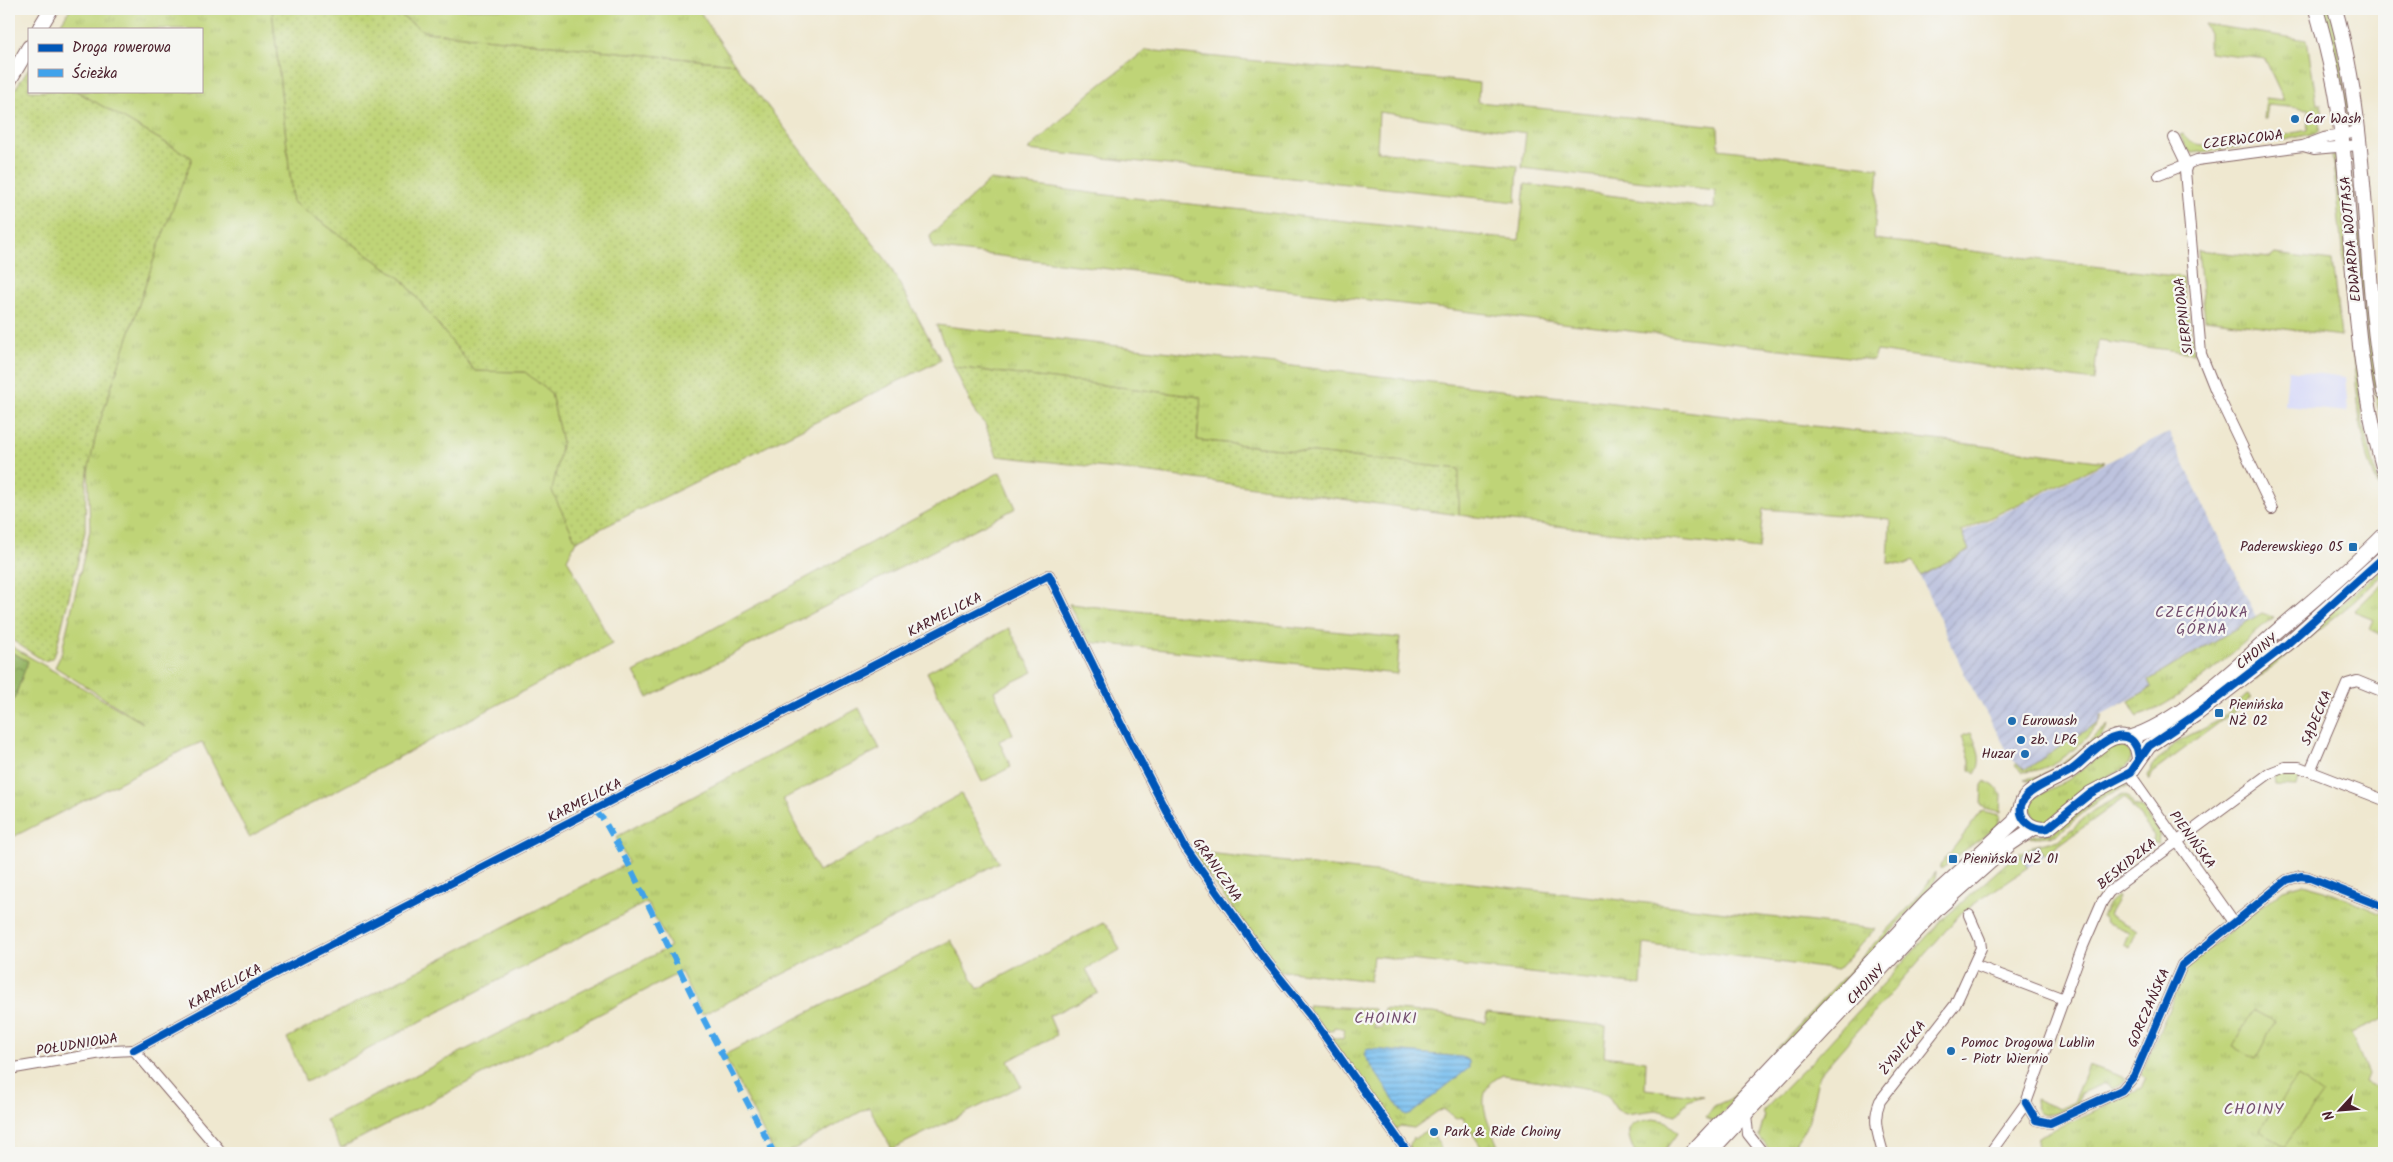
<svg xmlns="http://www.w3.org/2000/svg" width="2393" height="1162" viewBox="0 0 2393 1162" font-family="Kalam,sans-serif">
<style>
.built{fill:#d5d8f9}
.industrial{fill:url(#industrial-furrows)}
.grass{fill:url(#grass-tufts);stroke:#847a51}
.forest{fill:url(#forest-crowns);stroke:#706a4a}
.garden{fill:url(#garden-dots);stroke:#847a51}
.pitch{fill:#bfd477;stroke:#847a51}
.water{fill:url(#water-rules);stroke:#616f8e}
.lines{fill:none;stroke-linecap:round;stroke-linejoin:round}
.minor-casing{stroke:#846565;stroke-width:12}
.tertiary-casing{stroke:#846565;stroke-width:16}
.minor{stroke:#fff;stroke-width:10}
.tertiary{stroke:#fff;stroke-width:14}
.quiet{stroke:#40a2eb;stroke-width:6;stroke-dasharray:12 6;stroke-linecap:butt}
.cycleway-casing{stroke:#f6f6f2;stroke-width:11}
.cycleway{stroke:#0057b8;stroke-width:8}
.poi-dot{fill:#1f6fb2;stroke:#f6f6f2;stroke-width:2}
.labels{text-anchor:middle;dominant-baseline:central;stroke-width:4.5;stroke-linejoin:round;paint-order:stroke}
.poi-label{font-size:14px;fill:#4a1f2b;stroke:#f6f6f2;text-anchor:start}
.street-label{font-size:14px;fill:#4a1f2b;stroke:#f6f6f2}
.neighbourhood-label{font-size:15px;letter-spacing:1px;fill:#744f6f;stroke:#f6f6f2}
.quarter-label{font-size:16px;letter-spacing:1px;fill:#744f6f;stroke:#f6f6f2}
</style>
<defs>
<pattern id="industrial-furrows" width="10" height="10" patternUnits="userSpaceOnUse" patternTransform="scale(1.25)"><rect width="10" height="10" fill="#bdc3de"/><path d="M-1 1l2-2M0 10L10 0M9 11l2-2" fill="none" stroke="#a4a7bf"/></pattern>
<pattern id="grass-tufts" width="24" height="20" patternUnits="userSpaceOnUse" patternTransform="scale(1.25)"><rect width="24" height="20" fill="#bfd477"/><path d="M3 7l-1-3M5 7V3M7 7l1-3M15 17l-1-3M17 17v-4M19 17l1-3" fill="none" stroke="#a6b667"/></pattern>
<pattern id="forest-crowns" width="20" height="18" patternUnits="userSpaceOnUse" patternTransform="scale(1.25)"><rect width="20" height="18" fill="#97b668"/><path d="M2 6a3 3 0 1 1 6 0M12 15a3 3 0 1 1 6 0" fill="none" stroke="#7d9356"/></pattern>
<pattern id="garden-dots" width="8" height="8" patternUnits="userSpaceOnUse" patternTransform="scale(1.25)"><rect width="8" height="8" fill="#bfd477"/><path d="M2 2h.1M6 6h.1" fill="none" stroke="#a6b667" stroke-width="1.8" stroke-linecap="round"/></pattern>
<pattern id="water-rules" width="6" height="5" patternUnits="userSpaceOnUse" patternTransform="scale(1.25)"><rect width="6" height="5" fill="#78bff0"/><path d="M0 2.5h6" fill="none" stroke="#649bc3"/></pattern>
</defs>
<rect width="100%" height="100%" fill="#f6f6f2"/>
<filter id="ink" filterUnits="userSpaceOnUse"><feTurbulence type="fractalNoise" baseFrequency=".02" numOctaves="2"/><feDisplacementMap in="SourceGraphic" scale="10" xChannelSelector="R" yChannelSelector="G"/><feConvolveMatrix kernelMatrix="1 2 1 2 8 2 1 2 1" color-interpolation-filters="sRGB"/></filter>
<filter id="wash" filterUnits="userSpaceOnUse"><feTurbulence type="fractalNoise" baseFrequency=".0096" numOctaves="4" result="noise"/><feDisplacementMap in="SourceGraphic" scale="20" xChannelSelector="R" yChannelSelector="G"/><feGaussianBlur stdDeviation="1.12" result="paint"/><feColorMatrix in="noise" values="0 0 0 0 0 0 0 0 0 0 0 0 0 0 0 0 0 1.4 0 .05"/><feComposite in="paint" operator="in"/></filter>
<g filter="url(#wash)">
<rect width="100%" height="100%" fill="#efe8d0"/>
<polygon class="built" points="2288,370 2345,377 2348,412 2285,406"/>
<g class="industrial">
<polygon points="2169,432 2256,617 2149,680 2153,687 2102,714 2100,721 2025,770 2013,761 1966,677 1912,558"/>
<polygon points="2038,844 2045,855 2028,867 2021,856"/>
</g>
<g class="grass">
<polygon points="70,9 272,9 293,202 402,279 475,371 525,372 551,393 562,442 553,491 576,541 567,559 612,644 249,837 202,742 185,749 9,839 9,645 143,723 55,667 61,655 90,530 88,467 97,430 158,247 192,158 76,91 201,91 201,29 57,29"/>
<polygon points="391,9 698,9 735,64 425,32"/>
<polygon points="2322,9 2331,9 2353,126 2349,126 2338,68"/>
<polygon points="2204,24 2307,40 2317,104 2321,104 2323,115 2320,115 2319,132 2281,141 2280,136 2307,130 2309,109 2268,105 2266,119 2264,119 2266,98 2284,100 2265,59 2209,52 2209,33"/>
<polygon points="1146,50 1479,83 1478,102 1718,126 1719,149 1879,168 1874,239 2182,277 2194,353 2098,341 2094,381 1877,351 1873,360 933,248 930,236 990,180 1107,195 1519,240 1525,184 1714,209 1715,190 1522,168 1526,133 1379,112 1377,151 1518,166 1516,202 1028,150 1090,93"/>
<path d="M2183,134C2194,152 2221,143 2239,141V147L2193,153C2185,150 2183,142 2180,135Z"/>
<polygon points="2332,154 2338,160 2363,424 2380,488 2378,488 2368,458 2360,422"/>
<polygon points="2349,161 2383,410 2379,411 2367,351"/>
<polygon points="2198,250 2270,258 2275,254 2332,261 2341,336 2205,319"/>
<polygon points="936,325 1961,443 2105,462 1961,532 1969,550 1921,576 1913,561 1905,565 1888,563 1890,519 1763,509 1759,549 1459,515 1458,469 1197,440 1201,397 954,367"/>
<polygon points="1000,472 1016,508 648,698 634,672"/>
<polygon points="2384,568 2384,574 2351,604 2255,681 2261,672"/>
<polygon points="2384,582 2384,636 2370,629 2374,619 2354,611"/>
<polygon points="1069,604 1400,638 1397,674 1088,642"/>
<path d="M2262,613L2273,617C2233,651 2186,700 2137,717L2129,701L2152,687L2149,680Z"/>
<polygon points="1009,628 1033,672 994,691 1013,734 999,741 1011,767 982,782 927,672"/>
<polygon points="2247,695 2252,698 2152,773 2150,780 2148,776 2153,763 2168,752 2167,750 2182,739 2220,720"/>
<polygon points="859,708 880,749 783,799 818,872 961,794 999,862 945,892 702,1015 681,972 341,1148 326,1120 670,947 647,902 306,1082 287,1038 628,863 616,837"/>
<path d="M2101,715L2103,716C2088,741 2053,773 2022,772L2015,765L2016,763L2025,770L2100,721Z"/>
<path d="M2108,725C2104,743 2055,776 2037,781C2033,782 2029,780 2025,779L2040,776L2068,760Z"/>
<path d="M1971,733C1977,745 1984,761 1975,774L1970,770V760L1962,736Z"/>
<polygon points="2116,744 2122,744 2130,753 2130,761 2125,768 2090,786 2050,819 2045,821 2035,818 2030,808 2034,798 2068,780"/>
<polygon points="2290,773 2299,776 2296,786 2275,785 2274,776"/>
<polygon points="1985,781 1994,786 2002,795 2001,812 1984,808 1981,805 1982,785"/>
<polygon points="2119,784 2131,786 2121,788 2100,799 2056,835 2031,838 2031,836 2054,832 2100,794"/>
<polygon points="2123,794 2128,796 2134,805 2142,808 2160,835 2159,844 2153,842 2154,836 2125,797 2045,855 2038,845 2032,848 2031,846 2059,840 2094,810"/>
<polygon points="1982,811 2000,815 1998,826 1957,856 1952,856 1946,862 1947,865 1941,869 1939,867"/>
<polygon points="2030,847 2031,849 2021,856 2028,867 1961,913 1819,1075 1808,1124 1789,1153 1771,1153 1759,1136 1765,1115 1763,1114 1764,1110 1817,1056 1942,920 2020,851 2022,853"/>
<polygon points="1190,851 1875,929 1837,970 1644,944 1641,985 1373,956 1370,981 1291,971 1280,972"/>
<polygon points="1936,872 1935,881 1924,896 1713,1122 1706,1117 1714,1106 1730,1099 1911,905"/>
<polygon points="2303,884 2325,890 2384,915 2384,1019 2351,1033 2368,1074 2365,1082 2384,1091 2384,1153 2041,1153 2037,1143 2038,1137 2141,1089 2146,1078 2141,1075 2184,973 2198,957 2283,890"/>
<polygon points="2117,896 2118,898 2108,915 2137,930 2130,947 2124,944 2129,932 2105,922 2106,920 2102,917 2109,903"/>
<polygon points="1103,923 1110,929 1120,950 1086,969 1098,993 1049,1016 1057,1035 1008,1061 1021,1086 892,1149 869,1107 787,1153 774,1153 724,1055 951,940 978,989"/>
<path d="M1308,1005L1375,1009L1374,1028H1382L1384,1009L1433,1013L1485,1022L1487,1013L1606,1026L1604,1056L1646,1061L1645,1089L1703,1096L1688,1101L1676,1115L1656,1110L1626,1114L1621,1112L1616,1109L1608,1096L1597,1090L1503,1075C1467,1091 1491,1127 1501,1153H1485L1462,1117L1456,1119L1445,1110L1438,1111L1414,1128L1400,1126L1396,1129L1329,1037L1343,1039L1345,1029L1334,1027L1333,1031L1325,1030L1308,1009Z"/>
<path d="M2089,1065L2125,1078L2121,1084L2114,1088L2105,1083L2081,1093L2076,1105C2063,1111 2035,1125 2035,1099L2059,1109L2074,1102Z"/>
<path d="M1653,1119L1665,1121L1678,1132L1663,1153H1635C1624,1129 1626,1123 1653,1119Z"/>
<polygon points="1429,1130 1439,1143 1442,1153 1413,1153 1409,1147 1413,1137 1415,1139 1422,1133"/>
</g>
<polygon class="forest" points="9,651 28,661 9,713"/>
<g class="garden">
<polygon points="272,9 391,9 425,32 735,64 887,261 941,360 576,541 552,491 562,442 551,393 525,372 475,371 402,279 293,202"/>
<polygon points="29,68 29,91 76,91 192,158 158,247 97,430 86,481 85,532 55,654 51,659 44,661 9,638 9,98"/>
<polygon points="954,367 1201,397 1197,440 1459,469 1459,515 1151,473 997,456 985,424 976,415"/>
</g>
<g class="pitch">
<polygon points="2253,1010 2275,1022 2256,1058 2233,1046"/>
<polygon points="2298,1077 2322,1094 2284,1147 2260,1129"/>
</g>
<polygon class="water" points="1370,1049 1462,1057 1469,1061 1469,1068 1412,1113 1406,1115 1402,1112 1364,1055 1366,1050"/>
</g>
<g filter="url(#ink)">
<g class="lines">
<g class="minor-casing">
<g id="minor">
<polyline points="2174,138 2187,165"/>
<polyline points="2303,146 2314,149 2359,145"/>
<polyline points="2187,165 2185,171 2201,354 2215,389 2272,509"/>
<polyline points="2159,175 2197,160 2303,146 2324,138 2358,132"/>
<polyline points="2310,771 2347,684 2357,681 2384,692"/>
<polyline points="2129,773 2234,922"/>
<polyline points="1974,965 2064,999"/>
<polyline points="134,1050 255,984 1049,575 1130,741 1185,847 1263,957 1309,1014 1408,1153"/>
<polyline points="9,1069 113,1051 134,1050 222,1153"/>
<polyline points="2026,1103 2036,1120 2050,1123 2122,1090 2134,1076 2182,965 2287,880 2301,876 2308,877 2384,907"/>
<polyline points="1746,1114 1748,1134 1763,1153"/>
<path d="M1883,1153C1878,1134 1872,1120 1880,1101L1955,1005L1981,948L1980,940L1969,915"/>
<polyline points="1990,1153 2026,1103 2083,946 2102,902 2109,892 2270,773 2285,767 2299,767 2384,800"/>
</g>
</g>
<g class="tertiary-casing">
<g id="tertiary">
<path d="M2316,9C2325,41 2333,72 2338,105C2354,226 2350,352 2384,470"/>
<path d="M2335,9C2371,133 2361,266 2384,392"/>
<polyline points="39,29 51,9"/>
<polyline points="9,81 29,47"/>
<path d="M2128,738C2176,725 2239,665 2276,632C2313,600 2350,570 2384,535"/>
<path d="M2139,759C2138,751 2137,744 2130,739C2110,727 2086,761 2070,771C2058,779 2032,787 2024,799C2013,816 2031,832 2048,828L2091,793L2131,772L2149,746L2198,713L2286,645L2384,557"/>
<polyline points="1691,1153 1927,902 2014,822 2021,808"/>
<polyline points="1709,1153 1937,909 2010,844 2034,828"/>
</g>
</g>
<use href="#minor" class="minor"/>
<use href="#tertiary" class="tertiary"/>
<polyline class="quiet" points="595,811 603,819 628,863 704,1020 774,1153"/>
<g class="cycleway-casing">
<g id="cycleway">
<path d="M2139,759C2138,751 2137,744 2130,739C2110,727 2086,761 2070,771C2058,779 2032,787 2024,799C2013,816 2031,832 2048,828L2091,793L2131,772L2149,746L2198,713L2286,645L2384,557"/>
<polyline points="134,1050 255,984 1049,575 1130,741 1185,847 1263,957 1309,1014 1408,1153"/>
<polyline points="2026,1103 2036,1120 2050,1123 2122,1090 2134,1076 2182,965 2287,880 2301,876 2308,877 2384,907"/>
</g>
</g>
<use href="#cycleway" class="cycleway"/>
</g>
</g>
<g class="poi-dot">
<circle cx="2295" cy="119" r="5"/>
<rect x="2348" y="542" width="10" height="10" rx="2.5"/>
<rect x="2214" y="708" width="10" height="10" rx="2.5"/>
<circle cx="2012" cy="721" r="5"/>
<circle cx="2021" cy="740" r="5"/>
<circle cx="2025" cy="754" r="5"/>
<rect x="1948" y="854" width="10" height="10" rx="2.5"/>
<circle cx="1951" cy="1051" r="5"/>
<circle cx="1434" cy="1132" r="5"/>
</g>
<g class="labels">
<g class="poi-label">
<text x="2305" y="119">Car Wash</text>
<text x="2343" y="547" text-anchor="end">Paderewskiego 05</text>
<text x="2229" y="705">Pienińska<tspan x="2229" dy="16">NŻ 02</tspan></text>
<text x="2022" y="721">Eurowash</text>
<text x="2031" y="740">zb. LPG</text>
<text x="2015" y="754" text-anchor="end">Huzar</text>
<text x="1963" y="859">Pienińska NŻ 01</text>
<text x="1961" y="1043">Pomoc Drogowa Lublin<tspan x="1961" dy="16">- Piotr Wiernio</tspan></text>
<text x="1444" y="1132">Park &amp; Ride Choiny</text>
</g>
<g class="street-label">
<text transform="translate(2243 140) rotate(-7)">CZERWCOWA</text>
<text transform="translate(2351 239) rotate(-95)">EDWARDA WOJTASA</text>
<text transform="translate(2184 316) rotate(-97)">SIERPNIOWA</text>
<text transform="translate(945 615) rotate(-27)">KARMELICKA</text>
<text transform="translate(2257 652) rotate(-38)">CHOINY</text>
<text transform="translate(2317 718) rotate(-67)">SĄDECKA</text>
<text transform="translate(585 801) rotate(-27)">KARMELICKA</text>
<text transform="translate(2192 840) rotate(54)">PIENIŃSKA</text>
<text transform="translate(2127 864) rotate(-39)">BESKIDZKA</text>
<text transform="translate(1217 870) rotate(55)">GRANICZNA</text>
<text transform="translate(1866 985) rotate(-47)">CHOINY</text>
<text transform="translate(225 987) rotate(-28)">KARMELICKA</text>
<text transform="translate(2149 1008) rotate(-66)">GORCZAŃSKA</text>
<text transform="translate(77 1045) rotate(-9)">POŁUDNIOWA</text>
<text transform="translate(1903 1048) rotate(-51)">ŻYWIECKA</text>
</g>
<g class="neighbourhood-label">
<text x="2202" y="613">CZECHÓWKA<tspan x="2202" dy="17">GÓRNA</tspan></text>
<text x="1386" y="1019">CHOINKI</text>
</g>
<g class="quarter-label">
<text x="2254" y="1109">CHOINY</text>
</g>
</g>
<rect width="2393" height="1162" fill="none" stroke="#f6f6f2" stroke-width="30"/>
<rect x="28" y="28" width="175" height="65" fill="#f6f6f2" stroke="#b1a0a2"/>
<rect x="38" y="44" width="25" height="8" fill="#0057b8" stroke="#b1a0a2"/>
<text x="72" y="52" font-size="15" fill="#4a1f2b">Droga rowerowa</text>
<rect x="38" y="69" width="25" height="8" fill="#40a2eb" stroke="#b1a0a2"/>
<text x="72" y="78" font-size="15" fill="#4a1f2b">Ścieżka</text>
<g transform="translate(2340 1110) rotate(244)" stroke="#f6f6f2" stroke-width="4" paint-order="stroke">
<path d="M0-4L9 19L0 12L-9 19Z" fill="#4a1f2b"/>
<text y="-8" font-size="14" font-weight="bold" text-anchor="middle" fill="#4a1f2b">N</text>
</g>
</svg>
